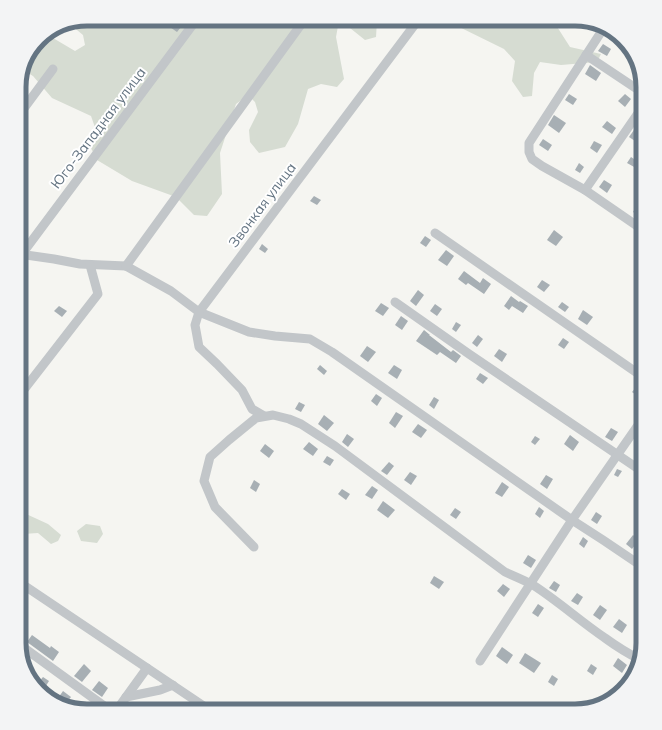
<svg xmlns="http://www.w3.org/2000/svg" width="662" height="730" viewBox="0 0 662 730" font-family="Mulish,sans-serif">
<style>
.green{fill:#d6dcd2}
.building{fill:#a7afb4}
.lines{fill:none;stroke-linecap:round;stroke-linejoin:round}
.minor{stroke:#c2c6c9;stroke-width:9}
.labels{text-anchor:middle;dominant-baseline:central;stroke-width:4;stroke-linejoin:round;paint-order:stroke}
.street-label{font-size:14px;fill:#647482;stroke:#fff}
.rim{fill:none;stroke:#647482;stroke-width:5}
</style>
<rect width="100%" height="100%" fill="#f5f5f1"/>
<g class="green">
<polygon points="87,19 376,19 377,21 376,37 365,40 350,28 338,26 336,37 344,79 337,87 321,84 308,89 298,124 285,147 259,153 250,142 249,130 258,112 255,102 248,95 236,104 220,153 222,194 207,216 194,215 176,197 132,181 97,160 91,148 98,136 91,116 52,98 33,76 23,70 26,57 32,49 35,49 53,38 75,51 85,45 83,35 71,25"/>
<polygon points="443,19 554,19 554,22 570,47 601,54 597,62 561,65 540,62 534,73 532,96 523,97 512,81 515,61 504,49"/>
<polygon points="24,513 48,524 61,535 58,541 51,544 38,533 23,534 19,532 19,517"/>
<polygon points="86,524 100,526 103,534 97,543 81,541 77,531"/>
</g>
<g class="building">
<polygon points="172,19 181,27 177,32 167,25"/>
<polygon points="603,44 611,49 607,56 598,51"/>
<polygon points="590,65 601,73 596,81 585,74"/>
<polygon points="569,94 577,99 573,105 565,100"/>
<polygon points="625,94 631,99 625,107 618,101"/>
<polygon points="554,115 566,123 559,133 548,125"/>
<polygon points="643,117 643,130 635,141 629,137"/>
<polygon points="607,121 616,128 612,134 602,127"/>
<polygon points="543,139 552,145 548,151 539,145"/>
<polygon points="594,141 602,145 597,153 590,148"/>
<polygon points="631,157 640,163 636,168 627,163"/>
<polygon points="579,163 584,167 580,173 575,170"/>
<polygon points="604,180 612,185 607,193 599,187"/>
<polygon points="314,196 321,200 317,205 310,201"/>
<polygon points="638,204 643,208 643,218 633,212"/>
<polygon points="554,230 563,237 556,246 547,240"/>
<polygon points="425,236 431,240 426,247 420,243"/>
<polygon points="262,244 268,249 265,253 259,249"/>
<polygon points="446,250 454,256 447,266 438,260"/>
<polygon points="464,271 480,283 483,278 491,284 484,294 468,283 466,285 458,279"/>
<polygon points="542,280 550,285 544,292 537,287"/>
<polygon points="418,290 424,295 416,306 410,301"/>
<polygon points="511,296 519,302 520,301 528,306 523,313 512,306 509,310 504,306"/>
<polygon points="562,302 569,307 565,312 558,307"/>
<polygon points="381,303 389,308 383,316 375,311"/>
<polygon points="435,304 442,309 437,316 430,311"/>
<polygon points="59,306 67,311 62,317 54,311"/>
<polygon points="583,310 593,317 587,325 578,319"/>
<polygon points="401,316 408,321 402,330 395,325"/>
<polygon points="456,322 461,325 456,332 452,329"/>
<polygon points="424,330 430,335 429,335 451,352 453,350 461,356 456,363 440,352 437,355 416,341"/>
<polygon points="478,335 483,339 477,347 472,343"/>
<polygon points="563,338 569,342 564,349 558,345"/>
<polygon points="367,346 376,352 368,362 360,356"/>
<polygon points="499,349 507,354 502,362 494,356"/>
<polygon points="320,365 327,371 324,375 317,369"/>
<polygon points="394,365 402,370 397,379 388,373"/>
<polygon points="480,373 488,378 483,384 476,379"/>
<polygon points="638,385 643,389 643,400 632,392"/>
<polygon points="376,394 382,398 377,406 371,401"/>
<polygon points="434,397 439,400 434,409 429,405"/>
<polygon points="299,402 305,405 301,412 295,409"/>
<polygon points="396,412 403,416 395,428 389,423"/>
<polygon points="324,415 334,423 327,431 318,424"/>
<polygon points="418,424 427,430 421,438 412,432"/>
<polygon points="611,428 618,432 612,441 605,437"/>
<polygon points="347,434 354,439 348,447 342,442"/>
<polygon points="570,435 579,442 573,451 564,444"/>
<polygon points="535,436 540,439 535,445 531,442"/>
<polygon points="309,442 318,449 313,456 303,449"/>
<polygon points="265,444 274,451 269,458 260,451"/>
<polygon points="327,456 334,460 330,466 323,462"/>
<polygon points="389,462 394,466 387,475 381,471"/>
<polygon points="617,469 622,471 618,477 614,475"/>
<polygon points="410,472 417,476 411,485 404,480"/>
<polygon points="546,475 553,479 547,489 540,484"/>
<polygon points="254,480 260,484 256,492 250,488"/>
<polygon points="502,482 509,487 502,497 495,493"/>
<polygon points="372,486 378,490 372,499 365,495"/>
<polygon points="342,489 350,494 346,500 338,494"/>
<polygon points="383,501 395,510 388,518 377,510"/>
<polygon points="539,507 544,511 540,518 535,514"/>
<polygon points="455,508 461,512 456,519 450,515"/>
<polygon points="596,512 602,516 597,524 591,520"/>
<polygon points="633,535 639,540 632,549 626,544"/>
<polygon points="583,537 588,541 584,548 579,544"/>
<polygon points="528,555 536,560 531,568 523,563"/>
<polygon points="434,576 444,582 439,589 430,583"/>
<polygon points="554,581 560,585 556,592 549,588"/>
<polygon points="503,584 510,589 504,597 497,591"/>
<polygon points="577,593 583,597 578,605 571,601"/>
<polygon points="538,604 544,608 538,617 532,613"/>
<polygon points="600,605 607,610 600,620 593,615"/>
<polygon points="619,619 627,625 622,633 613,627"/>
<polygon points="32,635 50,648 51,646 59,652 53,661 27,642"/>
<polygon points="502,647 513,655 507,664 496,656"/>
<polygon points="525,653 541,663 534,673 519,663"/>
<polygon points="618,658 627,665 622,673 613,666"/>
<polygon points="84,664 91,671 82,682 74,676"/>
<polygon points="591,664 597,668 593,675 587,671"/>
<polygon points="552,675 558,679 554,686 548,682"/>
<polygon points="43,677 49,681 44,689 37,684"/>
<polygon points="99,681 108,688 102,697 92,690"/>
<polygon points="63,691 71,697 64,706 61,705 56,701"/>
</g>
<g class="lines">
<g class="minor">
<polyline points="419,19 199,312 249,332 275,336 310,339 332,352 572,520 603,540 643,567"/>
<polyline points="605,26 529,143 529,152 532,159 542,166 585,190 643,230"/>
<polyline points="586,55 643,93"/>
<polyline points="19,115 53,69"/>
<polyline points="585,190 643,106"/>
<polyline points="435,233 643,377"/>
<polyline points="19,254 54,259 80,264 126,266 171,291 199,312 195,325 199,347 217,364 242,390 252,409 264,416"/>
<polyline points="22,254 197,19"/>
<polyline points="126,266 305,19"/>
<polyline points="395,302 469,354 643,472"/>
<polyline points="19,396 98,294 90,265"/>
<path d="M254,547L215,507L204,481L210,457L229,440L256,418L273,415L289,419L301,424L335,446L505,572C514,576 524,580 533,585C558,601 580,621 605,638C616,646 627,653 639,659"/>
<polyline points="19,582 211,711"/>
<polyline points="20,645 111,711"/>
<polyline points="480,661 572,520 643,418"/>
<polyline points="126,697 160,690 173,685"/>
<polyline points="116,711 147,668"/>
</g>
</g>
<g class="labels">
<g class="street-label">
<text transform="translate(98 128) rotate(-53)">Юго-Западная улица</text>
<text transform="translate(262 205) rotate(-53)">Звонкая улица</text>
</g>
</g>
<path d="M0 0H662V730H0ZM87 26H575A61 61 0 0 1 636 87V643A61 61 0 0 1 575 704H87A61 61 0 0 1 26 643V87A61 61 0 0 1 87 26Z" fill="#f3f4f5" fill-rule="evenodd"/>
<path class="rim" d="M87 26H575A61 61 0 0 1 636 87V643A61 61 0 0 1 575 704H87A61 61 0 0 1 26 643V87A61 61 0 0 1 87 26Z"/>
</svg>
